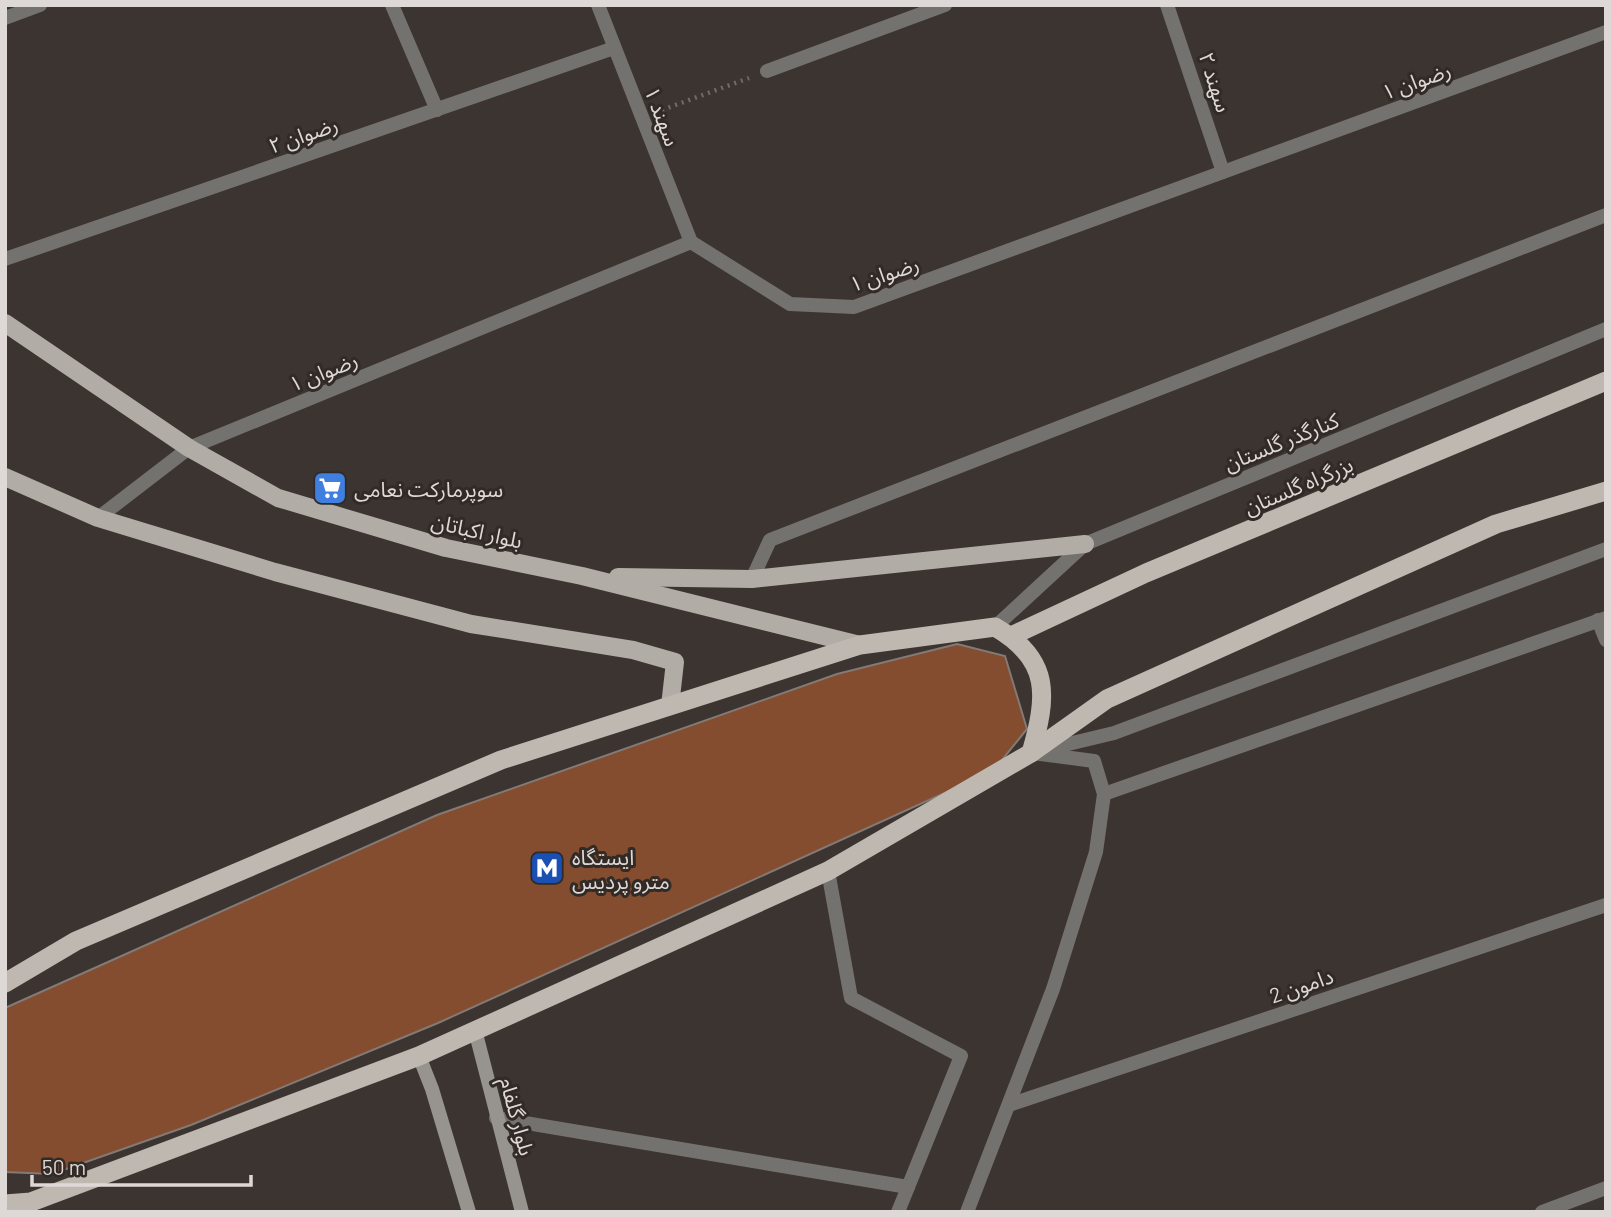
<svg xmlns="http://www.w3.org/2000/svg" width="1611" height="1217" viewBox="0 0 1611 1217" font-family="Barlow,'Noto Sans Arabic',sans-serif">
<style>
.building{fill:#844d2f;stroke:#837a76;stroke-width:2}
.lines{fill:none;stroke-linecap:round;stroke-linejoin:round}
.path{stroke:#716a66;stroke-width:4.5;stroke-dasharray:2 5;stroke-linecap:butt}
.service{stroke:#74726f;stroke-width:14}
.minor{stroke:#74726f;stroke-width:14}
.tertiary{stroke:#74726f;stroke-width:14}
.secondary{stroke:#97938e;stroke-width:14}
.primary{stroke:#b2aca6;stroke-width:18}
.trunk{stroke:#beb8b1;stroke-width:19}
.labels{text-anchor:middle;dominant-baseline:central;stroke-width:6;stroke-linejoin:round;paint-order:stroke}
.street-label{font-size:21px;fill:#ded9d6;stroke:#312a26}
.poi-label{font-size:21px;fill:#ded9d6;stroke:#312a26;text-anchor:start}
</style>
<rect width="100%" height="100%" fill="#3c3430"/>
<polygon class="building" points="957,644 1005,656 1027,729 993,771 438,1023 191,1125 52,1174 5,1172 5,1008 437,815 837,674"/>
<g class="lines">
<polyline class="path" points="662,110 749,78"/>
<g class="service">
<polyline points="828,871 851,998 961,1056 898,1212"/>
<polyline points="496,1118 908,1187"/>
</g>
<g class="minor">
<polyline points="392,5 437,110"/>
<polyline points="598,5 691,242"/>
<polyline points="1167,5 1223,172"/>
<polyline points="5,18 40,5"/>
<polyline points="767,71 945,5"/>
<polyline points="5,259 614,48"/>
<polyline points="98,518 189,448 691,242 790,304 854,307 1606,32"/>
<polyline points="752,579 770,540 1606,215"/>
<polyline points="1598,620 1606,640"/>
<polyline points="1104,794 1606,618"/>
<polyline points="1009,1105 1606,905"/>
<polyline points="967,1212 1053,989 1096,852 1104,794 1094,761 1033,753"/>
<polyline points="1542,1212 1606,1188"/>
</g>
<g class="tertiary">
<polyline points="995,627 1085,544 1606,329"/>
<polyline points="1039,751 1114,733 1606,549"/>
</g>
<g class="secondary">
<polyline points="475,1030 522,1212"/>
<polyline points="419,1056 432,1089 469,1212"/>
</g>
<g class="primary">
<polyline points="5,323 189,448 278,498 446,548 582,576 860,645"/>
<polyline points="5,477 98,518 275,572 471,624 633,650 675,662 670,706"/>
<polyline points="618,577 752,579 1085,544"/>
</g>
<g class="trunk">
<polyline points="1011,636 1146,573 1606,381"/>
<polyline points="1031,753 1107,699 1496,524 1606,491"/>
<path d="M5,983L76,941L501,760L860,645L995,627C1052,660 1047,697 1031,753L828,871L419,1056L31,1202L5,1204"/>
</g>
</g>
<defs>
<g id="supermarket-square" transform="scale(1.75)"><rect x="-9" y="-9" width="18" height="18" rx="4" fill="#3f7fe0" stroke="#312a26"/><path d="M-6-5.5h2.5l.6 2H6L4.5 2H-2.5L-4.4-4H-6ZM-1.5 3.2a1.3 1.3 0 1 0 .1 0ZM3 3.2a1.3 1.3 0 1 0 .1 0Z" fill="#fff"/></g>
<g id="metro-square" transform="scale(1.75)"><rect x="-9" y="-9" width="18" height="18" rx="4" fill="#1a4fb4" stroke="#312a26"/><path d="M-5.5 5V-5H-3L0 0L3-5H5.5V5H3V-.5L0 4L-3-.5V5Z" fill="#fff"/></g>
</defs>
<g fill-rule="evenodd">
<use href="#supermarket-square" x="330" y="488"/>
<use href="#metro-square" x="547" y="868"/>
</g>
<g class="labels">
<g class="street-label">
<text transform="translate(1416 80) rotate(-20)">رضوان ۱</text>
<text transform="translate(1216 82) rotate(72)">سهند ۲</text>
<text transform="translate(663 116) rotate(69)">سهند ۱</text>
<text transform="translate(303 134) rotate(-19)">رضوان ۲</text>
<text transform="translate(884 273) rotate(-18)">رضوان ۱</text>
<text transform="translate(323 371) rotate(-22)">رضوان ۱</text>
<text transform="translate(1281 441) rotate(-22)">کنارگذر گلستان</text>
<text transform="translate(1298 485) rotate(-23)">بزرگراه گلستان</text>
<text transform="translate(477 530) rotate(13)">بلوار اکباتان</text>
<text transform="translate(1301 985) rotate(-19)">دامون 2</text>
<text transform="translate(518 1116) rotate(75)">بلوار گلفام</text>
</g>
<g class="poi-label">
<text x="354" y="488">سوپرمارکت نعامی</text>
<text x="572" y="856">ایستگاه<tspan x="572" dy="24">مترو پردیس</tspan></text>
</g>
</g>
<rect width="1611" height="1217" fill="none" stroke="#ded9d6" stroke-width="14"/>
<path d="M32 1175v10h219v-10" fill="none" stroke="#ded9d6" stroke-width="3.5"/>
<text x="42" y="1175" font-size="21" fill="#ded9d6" stroke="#312a26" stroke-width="5" paint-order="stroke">50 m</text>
</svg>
